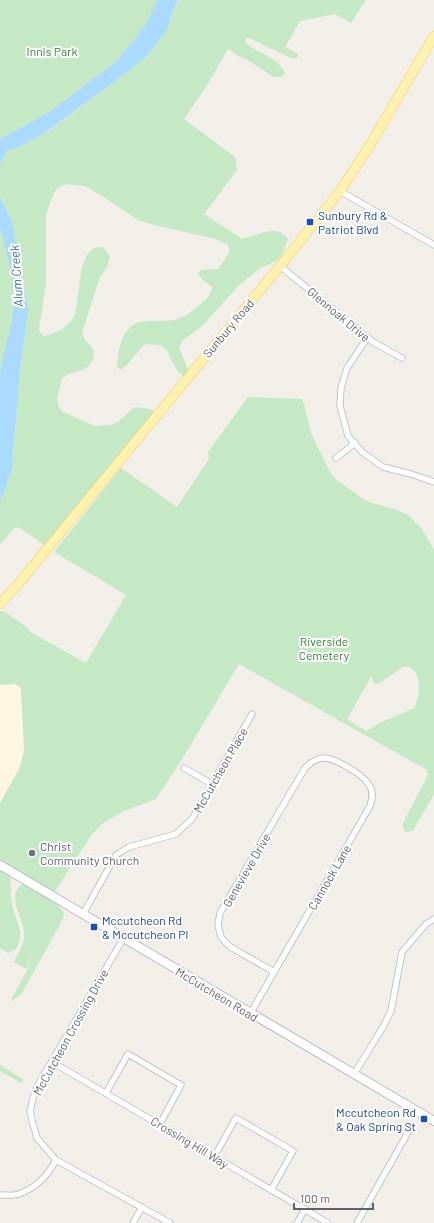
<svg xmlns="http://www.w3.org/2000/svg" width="434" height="1223" viewBox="0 0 434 1223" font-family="Barlow,sans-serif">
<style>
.commercial{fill:#fef7e0}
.green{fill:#c5e8c5;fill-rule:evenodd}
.water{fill:#aadaff}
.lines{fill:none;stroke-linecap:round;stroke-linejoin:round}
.street-casing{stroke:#b5b8bc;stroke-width:7}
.secondary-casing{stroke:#b6babf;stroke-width:10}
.primary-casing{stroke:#f2c960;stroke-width:10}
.street{stroke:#fff;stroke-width:5.5}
.secondary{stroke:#fff;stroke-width:8}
.primary{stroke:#fff2af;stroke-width:9}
.transit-dot{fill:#1a4fb4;stroke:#fff;stroke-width:1.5}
.worship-dot{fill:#6b7280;stroke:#fff;stroke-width:1.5}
.labels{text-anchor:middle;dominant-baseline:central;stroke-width:4;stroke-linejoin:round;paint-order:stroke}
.park-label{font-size:12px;fill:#348238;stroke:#fff}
.transit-label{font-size:12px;fill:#164399;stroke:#fff;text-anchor:start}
.street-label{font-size:12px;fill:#5f6368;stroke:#fff}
.worship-label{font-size:12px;fill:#5b616d;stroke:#fff;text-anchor:start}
.water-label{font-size:13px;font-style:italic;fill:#4174aa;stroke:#fff}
</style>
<rect width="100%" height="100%" fill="#f1efe8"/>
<polygon class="commercial" points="15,684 21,687 24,751 20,767 0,803 0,685"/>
<g class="green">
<path d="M0,0H174L167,29L174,8L178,0H366L351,23L335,14L300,21L285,47L298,54V57L293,59L249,38H246L245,42C256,53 279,57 285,73L281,77H274L246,59L238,56L228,49L206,87L184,119L235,157L237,170L204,214L242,239C257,237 276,222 288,239L283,253L278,260L259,269L239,285L203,325L182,341L179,347L188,370L186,375L183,376L178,372L166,349L161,345L147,344L142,347L127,365L120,370L117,366C118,351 122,326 140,322C152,320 166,322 177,319C185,317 192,311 198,306C206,300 210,297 212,287L202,279L198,274L201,270L218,269L229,253V250L228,245L216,239L150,224L138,220L105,198L85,186L68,184L61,186L55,191L50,202L46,215V283L39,329L40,332L44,336C56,333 68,328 74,316C81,302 76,248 99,247C105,247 107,252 110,257L107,267L100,277L82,333L85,340L90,345L94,351L93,359L89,366L82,370L68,374L62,379L57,398L59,407L63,412L95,426L109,425L117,423L132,409L135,407L150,409L154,411L153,413L47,547L18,527L14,528L0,545V502L12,469L20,371L28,310L0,471V164L7,151C36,141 61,122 86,103C107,87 128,71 149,54L152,50L44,119L40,117L11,133L0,161Z"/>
<path d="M248,397L302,399L304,404L311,433L330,472L338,481L363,499L372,503L397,510L408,515L422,529L434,550V794L413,831L405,832L402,825L428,775L427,770L239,664L181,761L156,799L124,811L103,823L92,834L53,894L0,862V803L20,767L24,751L21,688L15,684L0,685V611H1L5,612L28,628L30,632L86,663L126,595L54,552L121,468L177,507L209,459L208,452ZM403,667C423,664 421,697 414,708L378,724L366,731L347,719L372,675L373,682L376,684L381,682Z"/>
<path d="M0,870L10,876C11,887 10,898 13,908C17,924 25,933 16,949L8,953L0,948Z"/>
<path d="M23,884L57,904L64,913L63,919L22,993L10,1002L27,970L32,955L26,969L14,962C18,954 25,943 24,933C24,919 5,894 23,884Z"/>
<polygon points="0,1065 23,1079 23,1082 21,1083 0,1071"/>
</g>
<g class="water">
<polygon points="157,0 178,0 174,8 167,29 149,54 125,74 43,134 19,147 7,151 0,164 0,139 51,111 116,62 148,22"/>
<polygon points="0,197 12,222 28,310 20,371 12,469 0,502 0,383 1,365 13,317 14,292 8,257 0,228"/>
</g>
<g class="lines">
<g class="street-casing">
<g id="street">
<polyline points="340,191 434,245"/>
<polyline points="280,266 373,342 402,358"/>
<polyline points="367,338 347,368 341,388 340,406 348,436 362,452 383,467 411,474 434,482"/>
<polyline points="336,458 355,443"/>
<polyline points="184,768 212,784"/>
<polyline points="83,914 116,855 129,847 176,834 192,819 252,714"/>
<polyline points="123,939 38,1085 33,1098 30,1112 33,1124 37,1138 56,1160 170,1223"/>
<path d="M250,1014L370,806C372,799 374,791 369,785C364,775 335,758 324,758C316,758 310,763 305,768L220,913L218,925L221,937L229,946L274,972"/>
<polyline points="52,1062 328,1223"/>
<polyline points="354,1074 383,1027 391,1011 402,952 426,924 434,919"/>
<polyline points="106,1093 128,1054 181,1085 160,1124"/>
<polyline points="214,1157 236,1118 293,1151 271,1190"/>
<path d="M0,1195C6,1195 14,1196 19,1194C36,1188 48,1175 56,1160"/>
<polyline points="133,1223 142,1207"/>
<polyline points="297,1223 305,1209"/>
<polyline points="357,1223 411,1127"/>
</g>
</g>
<g class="secondary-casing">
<polyline id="secondary" points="0,865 434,1121"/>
</g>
<g class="primary-casing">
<polyline id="primary" points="0,604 19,583 280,266 340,191 367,150 434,36"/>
</g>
<use href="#street" class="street"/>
<use href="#secondary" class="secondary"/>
<use href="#primary" class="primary"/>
</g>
<g class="transit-dot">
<rect x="306" y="218" width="8" height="8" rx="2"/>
<rect x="90" y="923" width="8" height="8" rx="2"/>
<rect x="420" y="1115" width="8" height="8" rx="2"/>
</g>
<circle class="worship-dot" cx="32" cy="853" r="4"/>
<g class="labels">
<g class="park-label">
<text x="52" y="51">Innis Park</text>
<text x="324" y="641">Riverside<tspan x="324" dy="14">Cemetery</tspan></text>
</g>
<g class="transit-label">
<text x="318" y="215">Sunbury Rd &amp;<tspan x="318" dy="14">Patriot Blvd</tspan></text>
<text x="102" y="920">Mccutcheon Rd<tspan x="102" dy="14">&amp; Mccutcheon Pl</tspan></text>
<text x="416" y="1112" text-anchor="end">Mccutcheon Rd<tspan x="416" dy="14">&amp; Oak Spring St</tspan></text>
</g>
<g class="street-label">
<text transform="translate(339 314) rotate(40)">Glennoak Drive</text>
<text transform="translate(228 328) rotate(-50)">Sunbury Road</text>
<text transform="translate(220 770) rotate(-60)">McCutcheon Place</text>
<text transform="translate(246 870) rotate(-60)">Genevieve Drive</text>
<text transform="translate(329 877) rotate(-60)">Cannock Lane</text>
<text transform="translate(217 994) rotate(31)">McCutcheon Road</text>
<text transform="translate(70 1032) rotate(-61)">McCutcheon Crossing Drive</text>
<text transform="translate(190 1142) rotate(31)">Crossing Hill Way</text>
</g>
<g class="worship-label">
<text x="40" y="846">Christ<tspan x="40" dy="14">Community Church</tspan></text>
</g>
<g class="water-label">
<text transform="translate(16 276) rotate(-94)">Alum Creek</text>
</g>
</g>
<path d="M294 1203v6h79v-6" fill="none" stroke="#5f6368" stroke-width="2"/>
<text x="300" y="1203" font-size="12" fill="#5f6368" stroke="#ffffff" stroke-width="3" paint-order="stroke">100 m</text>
</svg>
